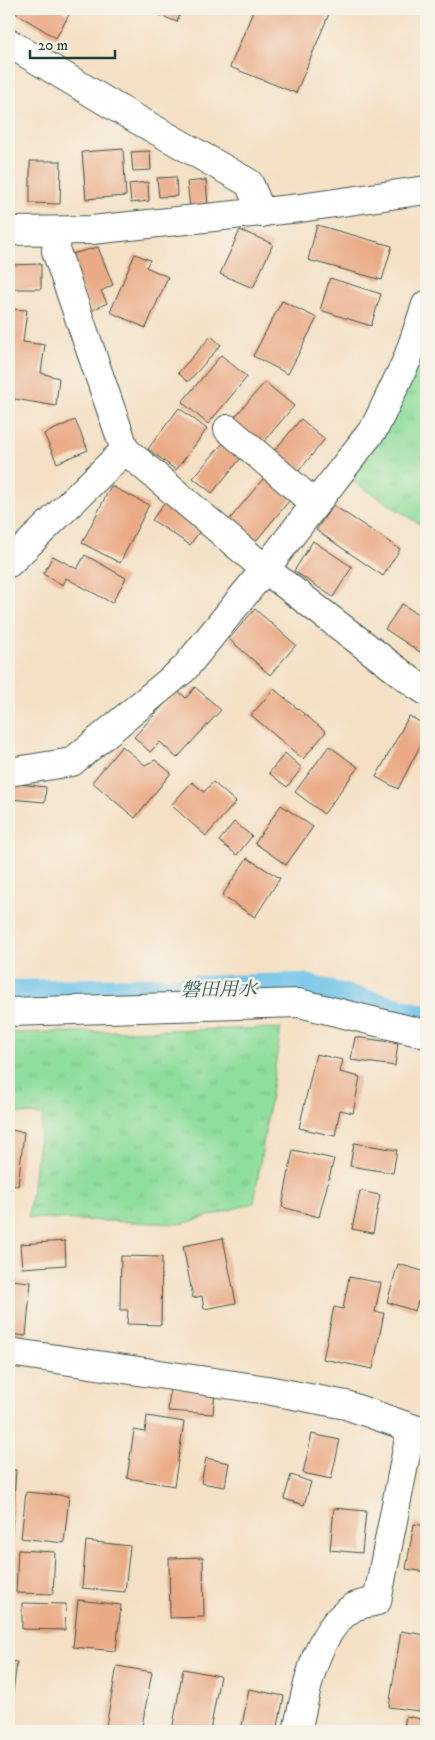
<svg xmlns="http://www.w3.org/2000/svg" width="435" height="1740" viewBox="0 0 435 1740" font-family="'IM FELL DW Pica','Noto Serif JP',serif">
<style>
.grass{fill:url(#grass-tufts);stroke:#568e68}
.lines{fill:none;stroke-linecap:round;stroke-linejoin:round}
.canal{stroke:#6cc3e9;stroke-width:30}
.building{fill:#eaaa86}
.street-casing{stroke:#3f554a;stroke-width:30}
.secondary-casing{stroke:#3f554a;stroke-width:30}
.street{stroke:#fff;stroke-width:28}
.secondary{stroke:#fff;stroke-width:28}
.labels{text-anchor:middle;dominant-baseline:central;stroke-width:5;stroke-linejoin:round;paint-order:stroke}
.water-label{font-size:19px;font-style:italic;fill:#325e61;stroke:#f7f3e8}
</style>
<defs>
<pattern id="grass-tufts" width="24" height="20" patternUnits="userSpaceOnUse" patternTransform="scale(1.25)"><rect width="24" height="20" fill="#8ede9d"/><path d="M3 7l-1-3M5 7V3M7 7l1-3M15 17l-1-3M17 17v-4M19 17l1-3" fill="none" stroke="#7abf88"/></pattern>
</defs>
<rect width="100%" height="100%" fill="#f7f3e8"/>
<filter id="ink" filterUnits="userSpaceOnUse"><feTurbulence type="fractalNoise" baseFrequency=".02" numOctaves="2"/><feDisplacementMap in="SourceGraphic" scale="10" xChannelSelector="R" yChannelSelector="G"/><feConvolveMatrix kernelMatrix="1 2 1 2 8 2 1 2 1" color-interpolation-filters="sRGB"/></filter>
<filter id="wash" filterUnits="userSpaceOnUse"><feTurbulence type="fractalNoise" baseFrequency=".0096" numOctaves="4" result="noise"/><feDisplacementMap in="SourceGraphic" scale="20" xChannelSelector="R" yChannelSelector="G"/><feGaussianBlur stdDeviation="1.12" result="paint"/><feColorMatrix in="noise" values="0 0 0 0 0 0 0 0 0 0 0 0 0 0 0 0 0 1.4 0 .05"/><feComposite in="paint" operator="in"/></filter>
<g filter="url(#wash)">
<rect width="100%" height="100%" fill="#f4e0c4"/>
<g class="grass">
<polygon points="407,360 426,372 426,528 340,473"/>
<polygon points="281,1028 254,1203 181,1224 28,1218 43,1115 9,1113 9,1033"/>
</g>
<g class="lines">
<polyline class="canal" points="9,995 302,988 426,1020"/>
</g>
<g id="blocks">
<g class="building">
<polygon points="9,9 59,9 69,15 56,38"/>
<polygon points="145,9 182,9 177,22"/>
<polygon points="254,9 331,9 296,93 230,67"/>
<polygon points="123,149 126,196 86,199 82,152"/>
<polygon points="150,151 151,170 133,171 131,152"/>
<polygon points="30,161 61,161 60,204 30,203"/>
<polygon points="176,177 177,196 159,197 157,178"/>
<polygon points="206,180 208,206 190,208 187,182"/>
<polygon points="148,182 149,201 131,203 129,184"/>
<polygon points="317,225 392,246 382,280 308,260"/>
<polygon points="240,230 273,244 253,288 220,274"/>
<polygon points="98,247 113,285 101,291 107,303 91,311 68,255"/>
<polygon points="135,254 150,260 146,267 168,277 146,328 110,312"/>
<polygon points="41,264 41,289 9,289 9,265"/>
<polygon points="330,278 381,294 371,326 320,310"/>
<polygon points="282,301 317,318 288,374 253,356"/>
<polygon points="9,309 27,310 23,342 45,345 41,373 59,378 56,406 9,398"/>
<polygon points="211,336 221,345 188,382 178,373"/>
<polygon points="221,355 247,377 208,424 182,402"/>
<polygon points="265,382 294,406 261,445 232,420"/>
<polygon points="179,408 207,429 176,470 148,449"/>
<polygon points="301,419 325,439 298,472 274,451"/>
<polygon points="75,420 88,450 57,463 44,434"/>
<polygon points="223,443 241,458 212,493 193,478"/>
<polygon points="268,473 294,495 255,542 229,520"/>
<polygon points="111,486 149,505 120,563 82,543"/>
<polygon points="166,500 204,525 190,545 152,520"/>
<polygon points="333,505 400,549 383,576 316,530"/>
<polygon points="313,541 352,567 333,597 294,571"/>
<polygon points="85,555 126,578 112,603 66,578 63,585 43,574 53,556 77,569"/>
<polygon points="402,604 426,619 426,656 385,629"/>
<polygon points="255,609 296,645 270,675 229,639"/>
<polygon points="195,687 221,710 177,758 160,742 150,752 134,737 177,690 186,698"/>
<polygon points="274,689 326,732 303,759 251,715"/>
<polygon points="409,716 426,725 426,734 398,789 376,777"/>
<polygon points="122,746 145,765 155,760 171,773 135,818 92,782"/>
<polygon points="329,746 358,767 324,814 295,792"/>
<polygon points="285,753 302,768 287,787 269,773"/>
<polygon points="192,782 204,792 213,782 236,802 206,836 171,805"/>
<polygon points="9,783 46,787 45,802 9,799"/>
<polygon points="281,805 313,827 286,865 255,843"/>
<polygon points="234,822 252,836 237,855 219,841"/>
<polygon points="247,858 280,878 255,917 222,896"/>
<polygon points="355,1037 398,1043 395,1066 351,1060"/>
<polygon points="316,1054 343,1060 340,1072 360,1077 353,1113 340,1110 335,1136 299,1128"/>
<polygon points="9,1130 24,1132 18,1186 9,1185"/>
<polygon points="354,1143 397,1150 393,1173 350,1166"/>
<polygon points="293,1150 334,1159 319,1217 282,1207"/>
<polygon points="360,1191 380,1195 373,1233 352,1229"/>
<polygon points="223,1238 236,1303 204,1309 202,1296 193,1298 183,1246"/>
<polygon points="65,1241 66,1265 22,1268 20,1244"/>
<polygon points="121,1256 162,1257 161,1325 127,1324 128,1310 120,1310"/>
<polygon points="398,1264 426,1272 425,1303 418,1301 415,1311 387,1302"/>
<polygon points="349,1277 381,1283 375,1312 384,1313 373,1369 323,1359 334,1307 343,1309"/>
<polygon points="9,1280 31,1282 26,1336 9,1334"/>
<polygon points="170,1388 215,1391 213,1414 168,1411"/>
<polygon points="147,1416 184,1422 174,1486 127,1478 134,1430 145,1432"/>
<polygon points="312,1434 340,1440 331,1479 303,1473"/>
<polygon points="206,1458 229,1463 225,1487 201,1483"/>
<polygon points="9,1469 16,1470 11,1542 9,1542"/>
<polygon points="291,1475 311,1482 304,1505 284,1499"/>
<polygon points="26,1492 69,1496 64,1543 21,1538"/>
<polygon points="334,1508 366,1511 362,1553 330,1550"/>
<polygon points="414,1524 426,1526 426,1572 406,1569"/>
<polygon points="86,1541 130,1546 125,1592 82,1588"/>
<polygon points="18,1550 55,1552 53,1594 16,1593"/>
<polygon points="203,1557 204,1617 170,1618 169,1558"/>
<polygon points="78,1600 121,1605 116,1651 73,1647"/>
<polygon points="22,1603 66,1604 65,1630 22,1629"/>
<polygon points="401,1631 426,1635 426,1712 389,1707"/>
<polygon points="9,1661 17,1662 10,1716 9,1716"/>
<polygon points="117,1666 152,1672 141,1731 105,1731"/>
<polygon points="183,1669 220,1676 210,1731 172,1731"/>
<polygon points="249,1689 284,1696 277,1731 241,1731"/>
<polygon points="406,1716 426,1720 426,1731 403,1731"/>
</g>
</g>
</g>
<g filter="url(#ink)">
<use href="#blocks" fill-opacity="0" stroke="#3f554a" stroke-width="1"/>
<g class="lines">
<g class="street-casing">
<g id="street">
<polyline points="9,43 117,108 249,183 262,213"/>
<polyline points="228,429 315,504"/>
<polyline points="125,450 265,569 415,684 426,691"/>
<polyline points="9,563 125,450 56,251 57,231"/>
<polyline points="9,772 72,762 184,669 265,569 375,427 407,360 426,305"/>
<polyline points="9,1012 299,1003 426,1034"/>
<polyline points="9,1352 267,1390 346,1405 426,1433"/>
<path d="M297,1731C307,1690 314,1631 354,1607C360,1604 370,1603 377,1601L411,1429"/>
</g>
</g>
<g class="secondary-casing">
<polyline id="secondary" points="9,231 92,230 300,208 426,190"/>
</g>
<use href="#street" class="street"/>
<use href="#secondary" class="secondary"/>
</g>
</g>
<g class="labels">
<g class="water-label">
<text transform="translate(219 990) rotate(-1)">磐田用水</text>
</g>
</g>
<rect width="435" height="1740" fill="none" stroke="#f7f3e8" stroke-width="30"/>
<path d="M30 50v8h85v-8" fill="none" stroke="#1f3d34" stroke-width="2.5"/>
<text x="38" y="50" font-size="15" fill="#1f3d34" stroke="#f7f3e8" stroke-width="4" paint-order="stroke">20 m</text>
</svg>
